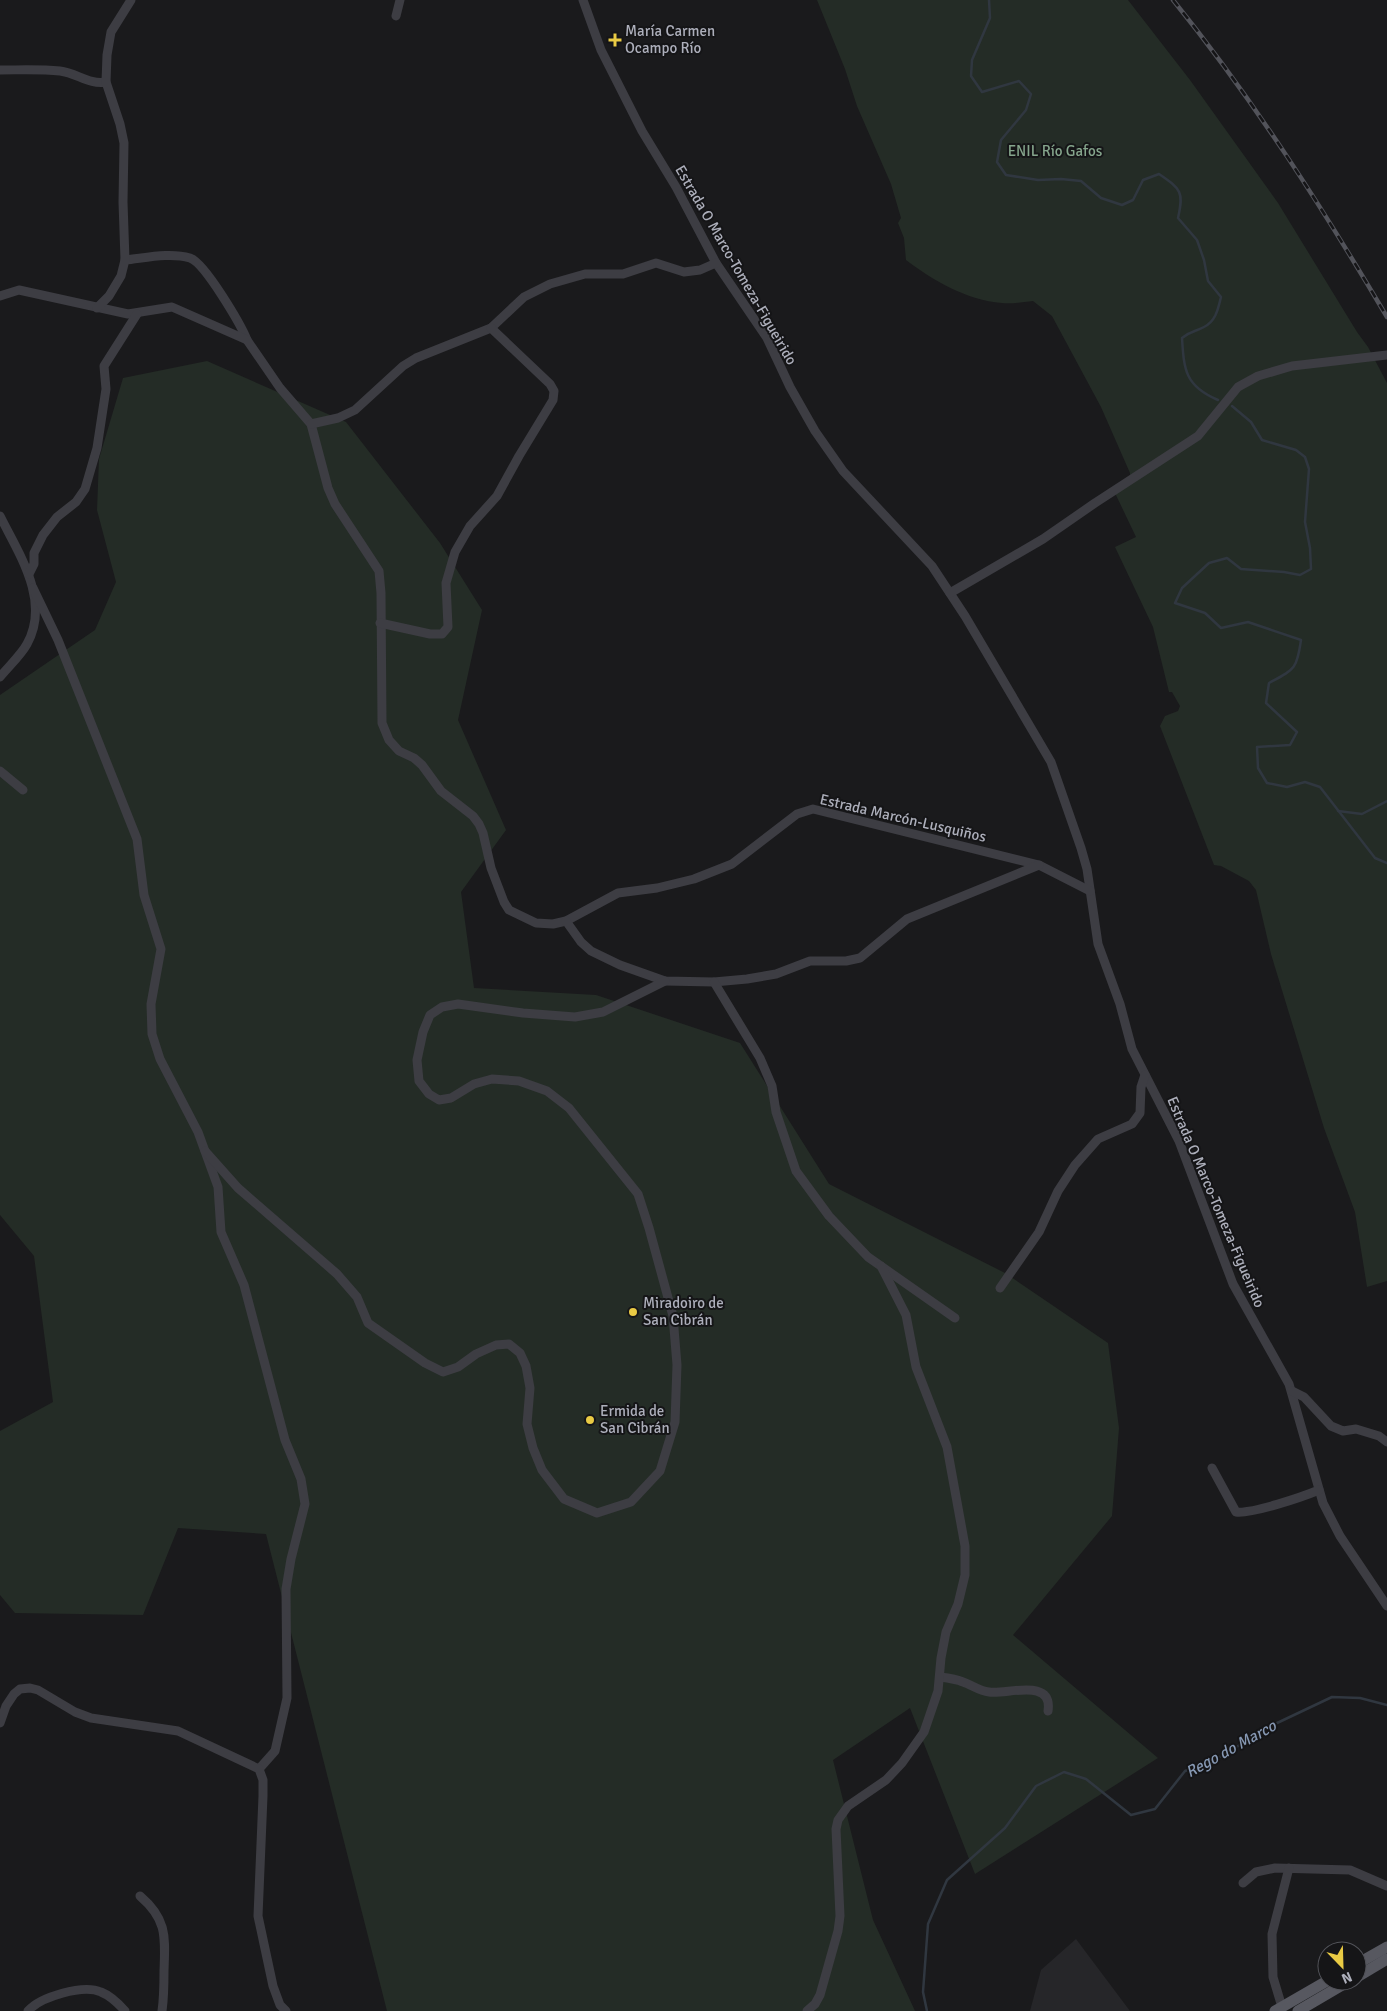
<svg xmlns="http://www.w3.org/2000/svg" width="1387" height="2011" viewBox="0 0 1387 2011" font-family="Signika,sans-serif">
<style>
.built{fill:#262629}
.green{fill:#242c26}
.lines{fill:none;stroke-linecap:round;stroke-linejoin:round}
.stream{stroke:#303740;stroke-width:2.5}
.minor{stroke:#3d3d43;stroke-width:9}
.major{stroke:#575860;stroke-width:11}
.rail-casing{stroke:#52535a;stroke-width:4.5}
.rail{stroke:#151517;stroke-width:2.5;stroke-dasharray:8;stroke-linecap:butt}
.poi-dot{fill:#e9ca44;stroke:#151517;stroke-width:2}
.labels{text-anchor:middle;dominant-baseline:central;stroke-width:4;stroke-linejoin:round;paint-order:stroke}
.poi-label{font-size:15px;fill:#adafbb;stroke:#151517;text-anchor:start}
.park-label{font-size:15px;fill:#85a58c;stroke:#151517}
.street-label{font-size:15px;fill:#adafbb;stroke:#151517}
.water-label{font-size:16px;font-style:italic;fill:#8698b3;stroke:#151517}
</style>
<rect width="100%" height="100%" fill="#1a1a1c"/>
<polygon class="built" points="1076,1939 1130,2011 1030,2011 1041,1970"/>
<g class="green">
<path d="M817,0H1128L1190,80L1278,203L1357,332L1368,347L1387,383V1281L1367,1287L1355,1212L1324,1128L1271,954L1256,890L1249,881L1221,866L1214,865L1160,726L1165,716L1178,711L1180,706L1172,692H1169L1153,627L1115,547L1136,537L1115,493L1130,480V473L1101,407L1052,316L1033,301C1023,302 1012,304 1002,303C966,300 934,281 906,260L904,238L898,223L901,218L891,184L857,106L845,69Z"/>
<polygon points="207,361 346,422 440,543 482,610 458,720 506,830 461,892 474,988 596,995 740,1043 829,1184 1005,1273 1108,1343 1119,1428 1112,1516 1013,1635 1158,1758 975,1874 910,1708 833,1760 873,1920 915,2011 387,2011 266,1534 178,1528 143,1615 15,1613 0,1595 0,1431 53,1402 34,1256 0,1215 0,695 95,630 116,582 97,510 99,459 123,378"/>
</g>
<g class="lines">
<g class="stream">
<path d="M989,0L990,18L972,60L971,76L982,92L1019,81L1031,94L1026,110L1001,140L997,162L1006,175L1038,180L1061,179L1081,181L1101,198L1122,205L1133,200L1143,180L1159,174C1181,189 1184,192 1178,218L1197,240L1204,260L1208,281L1221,297C1218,309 1216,321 1204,327C1195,332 1192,330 1182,338C1184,370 1185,386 1218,400"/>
<path d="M1232,406L1251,422L1262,440L1296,450L1305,457L1309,469L1305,522L1310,548L1311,569L1300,575L1284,572L1241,569L1227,558L1209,563L1182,588L1175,603L1205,613L1221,628L1248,622L1301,640C1297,669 1295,669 1269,683L1266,703L1297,732L1290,745L1257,747L1258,768L1267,783L1287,787L1305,782L1320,787L1375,858L1387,863"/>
<polyline points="1338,811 1362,814 1387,801"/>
<polyline points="927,2011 923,1992 928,1924 947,1880 1005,1828 1036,1786 1064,1772 1086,1779 1131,1815 1155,1809 1185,1771 1213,1761 1275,1724 1332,1697 1360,1698 1387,1705"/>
</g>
<g class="minor">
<polyline points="583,0 601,50 642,131 676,187 716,263 767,338 790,387 815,431 843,471 932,566 965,616 1051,762 1081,848 1087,869 1098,944 1120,1004 1132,1049 1179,1141 1233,1284 1289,1384 1323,1503 1340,1536 1387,1606"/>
<polyline points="396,16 400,0"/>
<path d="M0,70C20,70 40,69 60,71C77,73 89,85 106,82"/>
<path d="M125,260C145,258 170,252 190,258C205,263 241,325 247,340"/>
<polyline points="0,296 19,290 128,314 172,307 247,340 280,388 311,424 328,488 335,504 379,571 381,593 382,723 389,740 399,751 414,758 422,765 441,791 473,816 479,824 483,833 491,868 504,902 509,910 536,923 553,924 566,921 618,893 657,888 694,879 732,864 797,814 813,809 1039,865 1090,891"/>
<polyline points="97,308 109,296 121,276 125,260 123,202 124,143 120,124 106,82 107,55 111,32 131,0"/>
<polyline points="311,424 338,418 355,410 403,366 416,358 491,328 524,297 550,284 585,274 623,274 656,263 684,272 700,270 716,263"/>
<path d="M0,516C19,554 51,601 27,644C21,655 9,666 0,677"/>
<polyline points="29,574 34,564 34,553 43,535 57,517 76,502 85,489 97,448 106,389 104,366 137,314"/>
<polyline points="33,588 58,640 137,839 144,895 161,949 151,1004 152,1034 160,1059 198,1132 218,1187 221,1232 244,1285 285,1440 301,1479 305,1504 291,1559 286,1589 287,1698 275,1751 259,1769"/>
<polyline points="950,593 1043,539 1095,503 1198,436 1238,387 1258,376 1292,366 1387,355"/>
<polyline points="380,623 430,634 442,634 448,627 446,583 455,552 470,526 497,496 519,456 553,400 554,391 550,384 491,328"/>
<polyline points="0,771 23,790"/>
<polyline points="566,921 581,942 591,951 620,965 665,981 714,982 747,979 776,974 810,961 846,961 860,958 907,919 1039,865"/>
<polyline points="714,982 760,1058 772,1086 776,1112 796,1171 829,1216 868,1257 955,1318"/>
<polyline points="205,1151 238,1188 337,1274 357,1297 368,1323 425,1363 443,1372 458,1367 476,1354 496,1345 509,1344 520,1353 526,1366 530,1388 527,1424 533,1448 542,1470 564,1499 597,1513 631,1502 660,1471 675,1422 677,1365 673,1316 649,1228 638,1194 569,1108 547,1091 519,1081 492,1079 474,1084 451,1098 439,1100 429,1094 419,1081 417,1060 423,1032 430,1015 442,1007 458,1004 523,1013 575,1017 603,1012 665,981"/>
<polyline points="1000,1288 1039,1232 1058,1191 1075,1165 1098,1139 1132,1124 1140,1113 1141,1087 1145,1075"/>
<polyline points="1292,1391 1304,1397 1331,1426 1343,1431 1356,1429 1379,1436 1387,1442"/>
<path d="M1212,1468L1236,1512C1252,1514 1302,1497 1319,1490"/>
<path d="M940,1677C948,1678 956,1679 963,1682C972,1685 979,1691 989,1692C1006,1695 1053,1677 1048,1711"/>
<polyline points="0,1723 6,1706 14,1694 20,1689 30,1688 38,1690 75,1712 91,1718 178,1731 259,1769 263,1780 263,1796 258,1916 273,1986 280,2005 286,2011"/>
<polyline points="1243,1883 1256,1872 1275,1868 1350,1870 1387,1886"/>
<path d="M140,1896C168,1920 165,1938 164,1971C164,1985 164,1997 162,2011"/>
<polyline points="1282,2007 1273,1977 1272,1934 1289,1868"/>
<path d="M28,2011C40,1997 83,1984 101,1992C111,1996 118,2003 125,2011"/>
<polyline points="807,2011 815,2004 820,1995 838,1931 840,1916 836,1829 838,1820 848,1806 886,1780 902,1763 924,1732 938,1691 941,1658 946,1632 958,1604 965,1575 965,1546 947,1447 916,1367 906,1315 881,1266"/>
</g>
<g class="major">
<polyline points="1357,1964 1387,1947"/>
<polyline points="1357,1977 1387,1959"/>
<polyline points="1275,2011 1327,1981"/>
<polyline points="1298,2011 1349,1981"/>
</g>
<g class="rail-casing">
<path id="rail" d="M1173,0C1253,99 1322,207 1387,317"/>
</g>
<use href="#rail" class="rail"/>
</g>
<g class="poi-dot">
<path d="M612.5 32.5h5v5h5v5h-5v5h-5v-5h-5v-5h5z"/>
<circle cx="633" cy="1312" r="5"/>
<circle cx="590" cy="1420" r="5"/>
</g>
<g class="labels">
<g class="poi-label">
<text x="625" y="31">María Carmen<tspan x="625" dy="17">Ocampo Río</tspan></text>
<text x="643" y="1303">Miradoiro de<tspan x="643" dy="17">San Cibrán</tspan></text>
<text x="600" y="1411">Ermida de<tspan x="600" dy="17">San Cibrán</tspan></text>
</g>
<g class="park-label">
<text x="1055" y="151">ENIL Río Gafos</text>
</g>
<g class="street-label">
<text transform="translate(736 265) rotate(60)">Estrada O Marco-Tomeza-Figueirido</text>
<text transform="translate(903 818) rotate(13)">Estrada Marcón-Lusquiños</text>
<text transform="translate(1216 1202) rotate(67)">Estrada O Marco-Tomeza-Figueirido</text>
</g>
<g class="water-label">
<text transform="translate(1231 1749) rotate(-29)">Rego do Marco</text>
</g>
</g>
<g transform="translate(1342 1966) rotate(157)"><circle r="24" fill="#151517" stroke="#525359"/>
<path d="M0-4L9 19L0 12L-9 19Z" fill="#e9ca44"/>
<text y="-8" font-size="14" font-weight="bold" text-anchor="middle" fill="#adafbb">N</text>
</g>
</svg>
